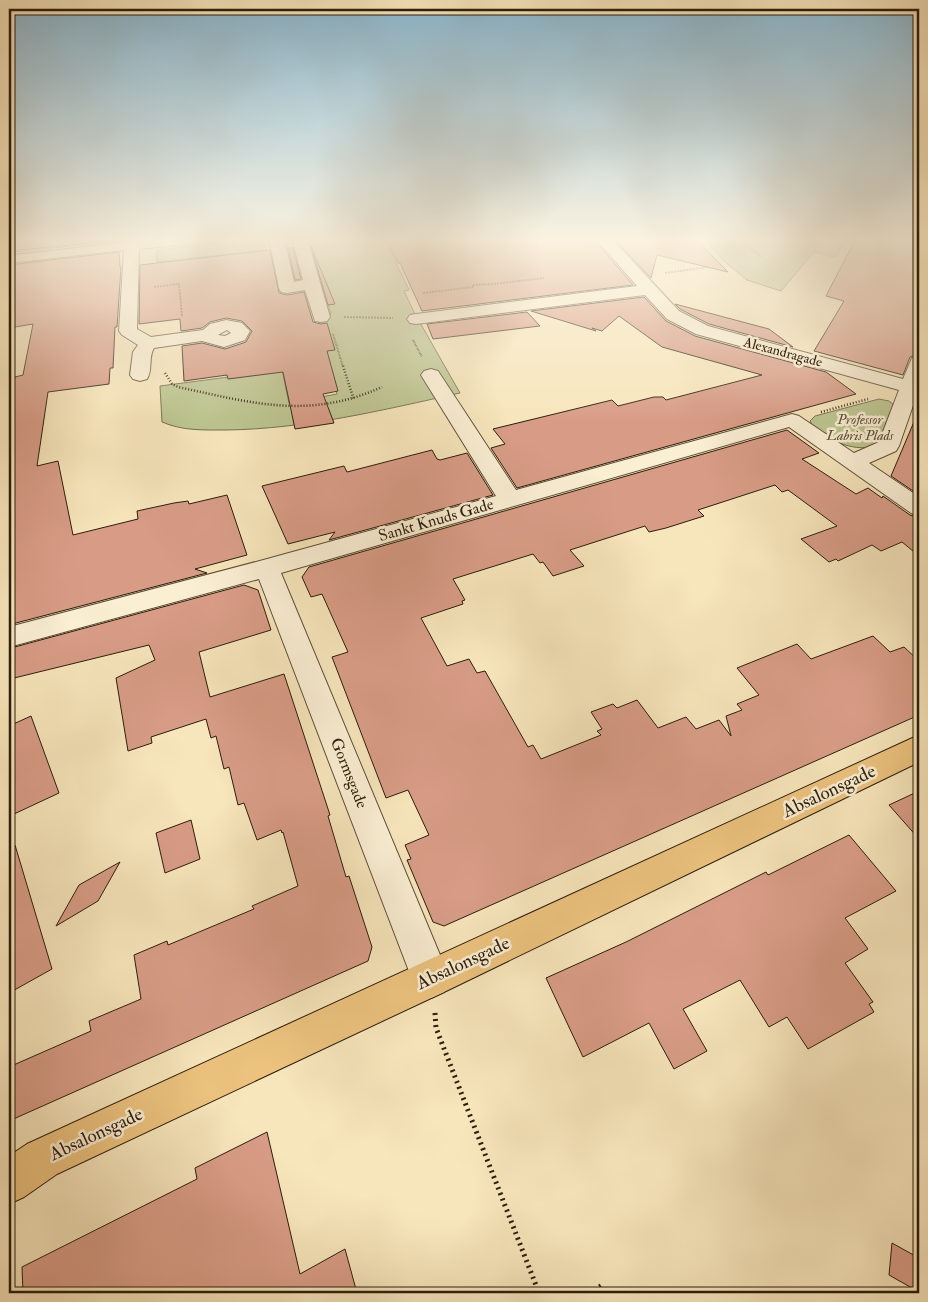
<svg xmlns="http://www.w3.org/2000/svg" width="928" height="1302" viewBox="0 0 928 1302" font-family="'IM FELL Double Pica',serif">
<style>
.green{fill:#bcc590;stroke:#74714e}
.building{fill:#d89c86;stroke:#2b1d0c}
.lines{fill:none;stroke-linecap:round;stroke-linejoin:round}
.minor-casing{stroke:#5e4f38;stroke-width:2}
.major-casing{stroke:#2b1d0c;stroke-width:2}
.path-far2{stroke:#2b1d0c;stroke-width:2;stroke-dasharray:0.5 1;stroke-linecap:butt}
.path-far1{stroke:#2b1d0c;stroke-width:2.5;stroke-dasharray:1 2;stroke-linecap:butt}
.path{stroke:#2b1d0c;stroke-width:5;stroke-dasharray:2 4;stroke-linecap:butt}
.minor{fill:#faeed3;fill-rule:evenodd}
.major{fill:#ecc27e;fill-rule:evenodd}
.tram{stroke:#2b1d0c;stroke-width:1}
.labels{text-anchor:middle;dominant-baseline:central;stroke-width:5;stroke-linejoin:round;paint-order:stroke}
.far-street-label{font-size:14px;fill:#2b1d0c;stroke:#faeed3}
.far-park-label{font-size:14px;font-style:italic;fill:#564f34;stroke:#faeed3}
.street-label{font-size:16px;fill:#2b1d0c;stroke:#faeed3}
.near-street-label{font-size:19px;fill:#2b1d0c;stroke:#faeed3}
</style>
<rect width="100%" height="100%" fill="#f7e5bb"/>
<filter id="stains"><feTurbulence type="fractalNoise" baseFrequency=".004" numOctaves="4"/><feColorMatrix values="0 0 0 0 .2 0 0 0 0 .09 0 0 0 0 .02 0 0 0 .5 -.17"/></filter>
<radialGradient id="worn" r=".72"><stop offset=".6" stop-color="#630" stop-opacity="0"/><stop offset="1" stop-color="#630" stop-opacity=".3"/></radialGradient>
<g class="green">
<path d="M307,238H384L409,290L404,291L414,312L460,393C383,410 305,429 226,430C203,430 183,431 162,422L160,386L282,370L289,403L337,394L319,329V322L331,314Z"/>
<polygon points="704,238 832,238 846,241 834,257 814,252 781,291 747,280 724,261"/>
<polygon points="260,239 267,250 157,262 157,250"/>
<path d="M879,399L889,401L894,405C891,414 885,436 879,442C862,458 817,437 810,421L815,416Z"/>
</g>
<g class="building">
<polygon points="9,238 118,238 118,240 9,251"/>
<polygon points="386,238 583,238 587,243 596,242 633,285 422,311 400,263 398,263"/>
<polygon points="626,238 695,238 728,272 657,255 651,278 615,240"/>
<polygon points="856,238 919,238 919,354 910,357 903,375 814,351 844,301 826,296"/>
<polygon points="311,246 335,304 328,305"/>
<polygon points="288,248 293,248 301,279 295,280"/>
<polygon points="270,250 279,293 287,295 304,292 313,322 321,324 327,323 335,350 327,351 338,391 323,394 334,423 295,429 283,372 228,379 227,375 184,381 182,346 202,343 225,349 246,342 252,331 242,321 226,318 210,322 202,328 181,331 180,319 139,324 140,265"/>
<polygon points="119,252 120,267 121,267 117,327 115,327 113,368 110,368 109,384 48,392 37,466 58,461 73,535 138,519 137,511 174,503 188,501 189,504 227,495 247,555 195,569 207,573 12,624 12,617 9,618 9,395 11,394 15,377 23,375 33,324 9,328 9,265"/>
<polygon points="644,297 666,321 695,336 826,372 856,394 517,488 491,448 505,444 493,429 612,400 618,406 654,397 663,397 666,400 762,375 662,347 619,316 602,331 592,328 596,331 531,311"/>
<polygon points="675,304 769,329 793,347 709,324 680,309"/>
<polygon points="527,312 540,326 433,339 427,324"/>
<polygon points="919,410 919,495 891,476"/>
<polygon points="787,430 819,453 802,459 856,494 868,488 882,498 883,496 910,515 919,518 919,556 902,542 881,551 872,545 838,561 836,559 829,562 801,539 837,526 788,490 782,492 775,485 698,510 704,516 666,528 649,532 645,526 570,550 584,566 553,576 543,562 540,563 533,554 453,579 465,600 462,601 463,604 421,618 447,666 469,659 477,673 485,671 528,747 533,745 541,759 601,735 597,731 602,729 591,712 613,704 617,708 637,700 658,728 686,717 696,729 719,720 731,736 726,716 742,710 737,704 759,695 737,668 797,644 811,659 873,636 890,652 904,647 919,661 919,715 444,926 433,922 407,860 411,859 405,845 429,835 408,790 386,798 332,657 348,652 322,594 311,597 302,577 309,567"/>
<polygon points="432,450 437,459 440,460 467,453 493,495 329,540 335,532 288,544 262,486 344,466 347,472"/>
<polygon points="244,585 258,590 271,630 199,652 210,697 284,674 330,815 328,816 346,877 349,876 372,947 368,961 9,1121 9,1067 91,1031 89,1021 141,999 134,955 167,941 168,945 254,909 252,906 298,886 283,832 282,833 281,830 257,840 244,803 238,805 229,767 224,769 216,736 211,738 206,719 151,737 152,743 128,751 116,678 155,660 149,645 10,679 11,648"/>
<polygon points="31,716 59,793 14,814 9,798 9,726"/>
<polygon points="919,791 919,839 889,805"/>
<polygon points="191,820 200,859 165,873 156,833"/>
<polygon points="849,835 896,891 845,918 868,949 845,963 873,1002 869,1004 874,1012 808,1049 787,1017 769,1027 740,980 683,1009 707,1051 674,1069 649,1023 583,1057 546,978 626,942 766,872 768,875"/>
<polygon points="15,845 52,969 9,993 9,846"/>
<polygon points="120,862 98,901 56,926 79,885"/>
<polygon points="267,1132 300,1274 345,1249 357,1293 23,1293 22,1267 197,1179 195,1168"/>
<polygon points="892,1243 919,1258 919,1292 889,1275"/>
</g>
<g class="lines">
<g class="minor-casing">
<g id="minor">
<path d="M124,238H205L203,241L198,243L139,249L137,329L151,337L203,330L210,324L226,320L242,323L250,331L245,340L224,347L202,341L154,348C148,357 153,370 147,379L140,381L133,379L130,375L133,352L138,345L122,335L119,331L124,250L9,263V253L124,241ZM227,330L231,333L225,336L218,335Z"/>
<polygon points="269,238 284,238 294,282 303,280 292,238 307,238 330,317 327,321 321,322 315,321 305,290 287,293 281,292 279,288"/>
<polygon points="595,238 611,238 679,311 708,326 903,379 912,358 919,356 919,388 899,446 896,451 869,463 919,497 919,516 911,513 789,427 281,573 450,979 444,992 431,998 418,992 412,979 259,579 9,647 9,627 267,559 496,496 421,375 424,371 431,369 438,371 516,490 792,414 799,416 854,453 879,442 899,390 696,334 667,319 645,295 416,324 410,323 407,319 410,315 416,314 637,286"/>
</g>
</g>
<g class="major-casing">
<polygon id="major" points="919,735 919,762 444,992 57,1174 24,1197 9,1204 9,1156 27,1144"/>
</g>
<g class="path-far2">
<polyline points="737,238 762,257"/>
<polyline points="218,240 236,238"/>
<polyline points="665,273 708,267"/>
<polyline points="494,284 544,278"/>
<polyline points="154,287 179,284 182,317"/>
<polyline points="423,293 473,287 473,285 494,284"/>
<polyline points="344,317 393,318"/>
<polyline points="333,334 343,367"/>
<polyline points="413,340 422,357"/>
</g>
<g class="path-far1">
<polyline points="343,366 354,400"/>
<path d="M165,373L172,384L178,387C252,403 309,420 382,387"/>
<polyline points="821,412 868,399"/>
</g>
<g class="path">
<polyline points="435,1013 436,1028 539,1293"/>
<polyline points="589,1293 601,1286"/>
</g>
<use href="#minor" class="minor"/>
<use href="#major" class="major"/>
<polyline class="tram" points="9,255 160,238"/>
</g>
<linearGradient id="sky" x2="0" y2="1"><stop stop-color="#8ab8d1"/><stop offset="0.57" stop-color="#fbf3e0"/><stop offset="1" stop-color="#fbf3e0" stop-opacity="0"/></linearGradient>
<rect width="928" height="421" fill="url(#sky)"/>
<g class="labels">
<g class="far-street-label">
<text transform="translate(783 352) rotate(15)">Alexandragade</text>
</g>
<g class="far-park-label">
<text x="860" y="419">Professor<tspan x="860" dy="16">Labris Plads</tspan></text>
</g>
<g class="street-label">
<text transform="translate(436 520) rotate(-16)">Sankt Knuds Gade</text>
<text transform="translate(349 773) rotate(68)">Gormsgade</text>
</g>
<g class="near-street-label">
<text transform="translate(829 791) rotate(-25)">Absalonsgade</text>
<text transform="translate(463 963) rotate(-25)">Absalonsgade</text>
<text transform="translate(96 1134) rotate(-25)">Absalonsgade</text>
</g>
</g>
<rect width="928" height="1302" fill="none" stroke="#f7e5bb" stroke-width="30"/>
<rect x="10" y="10" width="908" height="1282" fill="none" stroke="#2b1d0c" stroke-width="2.5"/>
<rect x="15" y="15" width="898" height="1272" fill="none" stroke="#2b1d0c"/>
<rect width="100%" height="100%" filter="url(#stains)"/>
<rect width="100%" height="100%" fill="url(#worn)"/>
</svg>
